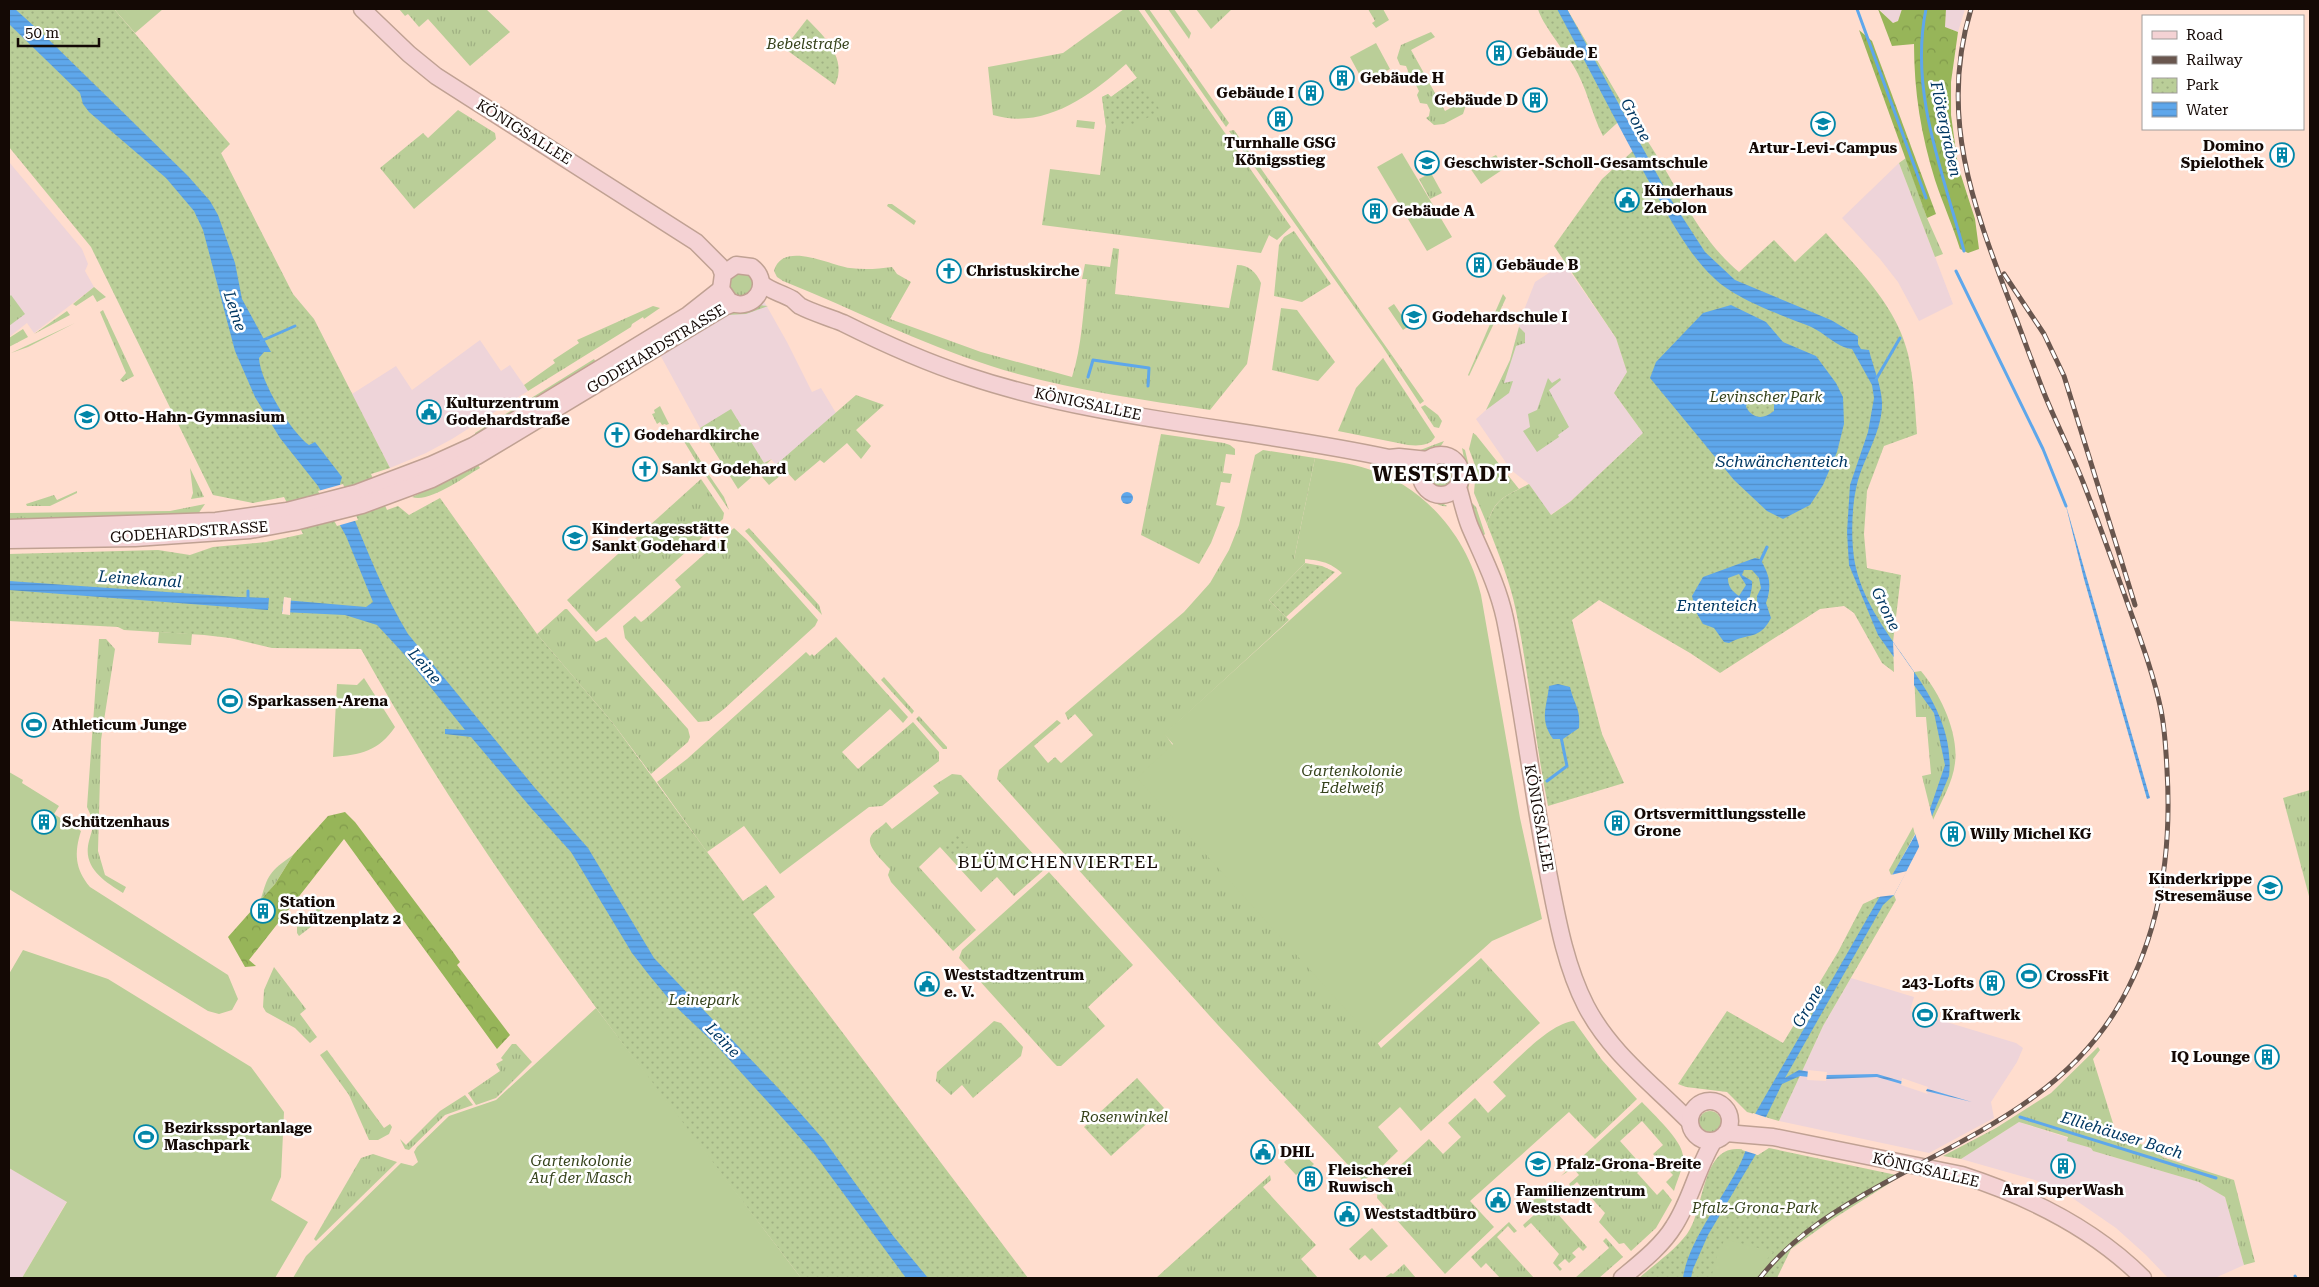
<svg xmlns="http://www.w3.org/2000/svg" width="2319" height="1287" viewBox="0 0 2319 1287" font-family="'Roboto Serif',serif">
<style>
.commercial{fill:#eed4d9}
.grass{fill:url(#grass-tufts)}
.forest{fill:url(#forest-crowns)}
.park{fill:url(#park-dots)}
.garden{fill:#bace98}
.water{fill:url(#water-rules);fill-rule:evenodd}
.pier{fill:#ffddce}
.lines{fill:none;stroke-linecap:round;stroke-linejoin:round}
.stream{stroke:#5ea7eb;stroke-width:3}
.secondary-casing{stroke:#c0a193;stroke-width:19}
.secondary{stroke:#f4d2d4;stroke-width:16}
.rail-casing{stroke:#69564e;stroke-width:5}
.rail{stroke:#fff;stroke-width:3;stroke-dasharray:9;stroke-linecap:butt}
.labels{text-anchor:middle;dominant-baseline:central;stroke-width:5;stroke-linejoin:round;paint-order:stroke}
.park-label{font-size:15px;font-style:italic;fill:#35421b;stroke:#fff}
.poi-label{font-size:15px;font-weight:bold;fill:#140905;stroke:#fff;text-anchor:start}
.street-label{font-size:15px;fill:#140905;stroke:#fff}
.water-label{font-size:16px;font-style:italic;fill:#003762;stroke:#fff}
.quarter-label{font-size:18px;letter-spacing:1px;fill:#140905;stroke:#fff}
.district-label{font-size:20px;font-weight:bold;letter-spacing:1px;fill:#140905;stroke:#fff}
</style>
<defs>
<pattern id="grass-tufts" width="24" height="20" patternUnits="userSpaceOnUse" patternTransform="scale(1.25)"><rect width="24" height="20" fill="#bace98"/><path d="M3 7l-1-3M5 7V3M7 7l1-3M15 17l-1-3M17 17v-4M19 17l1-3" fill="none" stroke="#9fb082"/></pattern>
<pattern id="forest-crowns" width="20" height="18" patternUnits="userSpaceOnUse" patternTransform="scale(1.25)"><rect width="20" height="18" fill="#97b559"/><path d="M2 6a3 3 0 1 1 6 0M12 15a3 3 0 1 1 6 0" fill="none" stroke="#819a4c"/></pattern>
<pattern id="park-dots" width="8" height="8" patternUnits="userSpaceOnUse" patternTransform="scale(1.25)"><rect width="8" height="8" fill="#bace98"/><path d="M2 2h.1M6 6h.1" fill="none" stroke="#9fb082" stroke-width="1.8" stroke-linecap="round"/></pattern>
<pattern id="water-rules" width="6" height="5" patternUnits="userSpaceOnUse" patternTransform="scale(1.25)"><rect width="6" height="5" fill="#5ea7eb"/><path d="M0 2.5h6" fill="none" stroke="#518ec8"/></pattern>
</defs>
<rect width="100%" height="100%" fill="#ffddce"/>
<g class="commercial">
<polygon points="1879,9 1902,9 1898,21 1892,23"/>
<polygon points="1946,9 1965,9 1958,32 1945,27"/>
<polygon points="9,162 82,249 88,264 85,271 94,287 34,333 27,323 9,337"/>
<polygon points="1899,163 1953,304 1919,321 1898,282 1880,259 1842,218"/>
<polygon points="1566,266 1616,338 1627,372 1614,393 1643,433 1571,501 1550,515 1529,484 1511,470 1476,419 1486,410 1510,360 1522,315 1535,282 1552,271"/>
<polygon points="757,289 787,342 812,392 821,388 836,413 776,465 771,459 764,463 731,410 700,428 658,351"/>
<polygon points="480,340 501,371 510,365 528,391 452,439 426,453 390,468 352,394 396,366 412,390"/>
<polygon points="1851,978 1914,997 1910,1011 2016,1043 2023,1048 2017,1062 1991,1102 1994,1118 1929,1153 1779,1121 1823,1026"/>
<polygon points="2019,1122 2068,1138 2068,1141 2091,1148 2093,1151 2199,1182 2225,1197 2244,1265 2215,1278 2168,1278 2146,1255 2116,1228 2071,1197 2035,1180 1961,1159"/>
<polygon points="9,1168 67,1201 22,1278 9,1278"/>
</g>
<g class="grass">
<polygon points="399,9 486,9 510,32 470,66 428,19 419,27 408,14 405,16"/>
<path d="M1124,9H1138L1291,227L1277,240L1269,235L1261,253L1042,225L1050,169L1100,175L1106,126L1102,97L1108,94L1111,97L1137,78L1126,64C1090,96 1044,130 993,115L988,67L1063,53Z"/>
<polygon points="1144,9 1149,9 1229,123 1226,127"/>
<polygon points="1168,9 1174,9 1191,33 1189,39"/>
<polygon points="1196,9 1232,9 1211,29"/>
<polygon points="1368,9 1383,9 1389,20 1376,28 1372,23 1375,21"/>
<polygon points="1431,32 1435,37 1411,50 1445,111 1468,99 1463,114 1444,124 1434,125 1426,118 1429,116 1430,110 1427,104 1420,103 1417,95 1419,91 1416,85 1411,84 1407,77 1408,71 1406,66 1400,65 1397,58 1401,45"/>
<polygon points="458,110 495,133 496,139 414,209 380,168 423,133 428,138"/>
<polygon points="1077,120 1095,122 1094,129 1076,127"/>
<polygon points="1234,130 1424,401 1420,404 1382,346 1229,131"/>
<polygon points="1906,158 1927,218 1943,254 1935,257 1899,163"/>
<polygon points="1431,173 1442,193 1430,199 1419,179"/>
<polygon points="888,204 892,204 916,221 914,225 887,206"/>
<polygon points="1294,231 1331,284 1302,302 1274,296 1279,245 1284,237"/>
<path d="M1113,248L1119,249L1115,294L1229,308L1237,265C1249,265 1256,272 1261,283L1247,364L1210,410C1137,399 1062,389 991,366C919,343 853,309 783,281L777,277L774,271C782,240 830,265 850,268C864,270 878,269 892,267L897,274L911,282L890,319L981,352L1072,377C1082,346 1083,312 1087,279H1082L1085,264L1110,267Z"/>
<circle cx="741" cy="285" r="12"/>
<polygon points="94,287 106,297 97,302 93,295 76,306 73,304"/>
<polygon points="1503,294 1506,298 1469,376 1468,375"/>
<polygon points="11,295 25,314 9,326 9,297"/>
<polygon points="758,305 768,306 746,314 727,315 731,309"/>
<polygon points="653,306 660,308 644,319 643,317 632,324 631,327 528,391 524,385 555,363 553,360 579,343 577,340"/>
<polygon points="1281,308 1297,310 1335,362 1318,381 1272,370"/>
<polygon points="103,310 134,376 123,382 120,380 126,373 100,312"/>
<polygon points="67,311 70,315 34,334"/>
<polygon points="75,323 28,347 11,353"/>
<polygon points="1519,327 1525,333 1525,343 1516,346 1504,383 1513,381 1509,393 1486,410 1510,360"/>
<polygon points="23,329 28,337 9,347 9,338"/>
<path d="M1383,358L1435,437C1430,446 1418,446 1408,445L1338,431L1356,388Z"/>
<polygon points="594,359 597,364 475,436 475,433"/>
<polygon points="1548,378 1552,383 1560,378 1561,380 1549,390 1569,427 1558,435 1559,437 1537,452 1523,431 1530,427 1528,414 1537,410"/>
<polygon points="856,395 884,405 856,430 871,446 861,459 847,443 824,463 820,460 795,481 786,471 769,485 762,477"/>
<polygon points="1425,405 1438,415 1442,421 1439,428 1434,427 1421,407"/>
<polygon points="660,406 669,424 666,425 665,424 662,425 660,422 657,424 652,414 655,413 654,410"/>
<polygon points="731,409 764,463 772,459 738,489 700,428"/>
<path d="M1473,433L1476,435L1519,489C1499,499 1494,503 1487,524L1474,493L1476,468L1469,449Z"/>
<polygon points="1161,434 1224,443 1230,445 1235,449 1235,455 1226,454 1223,473 1232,474 1230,483 1221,482 1216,505 1225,507 1211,543 1199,564 1141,535"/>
<polygon points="685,436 702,463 699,466 682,438"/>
<path d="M1444,441C1438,453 1427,454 1415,452Z"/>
<polygon points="1462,448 1465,450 1471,475 1467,495 1463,490 1467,474"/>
<polygon points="1263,450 1315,458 1294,559 1305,559 1305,563 1269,600 1289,620 1165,734 1381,1048 1481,958 1540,1023 1421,1131 1400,1107 1378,1127 1398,1151 1372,1176 1362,1180 1217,1024 997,779 999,770 1057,720 1061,723 1034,746 1048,763 1055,757 1061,763 1093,735 1075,714 1068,720 1065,713 1184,612 1210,583 1229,550 1239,525 1255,455"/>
<path d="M1370,462L1404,469C1396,481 1380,468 1370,464Z"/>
<circle cx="1441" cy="475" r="12"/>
<path d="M478,465L480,468C464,477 430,503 412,497Z"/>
<polygon points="190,468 204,497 191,499 193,493"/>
<path d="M1410,472L1415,476L1426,493L1447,506C1436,509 1409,484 1410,472Z"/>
<polygon points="709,475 724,497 729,510 706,476"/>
<polygon points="701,479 724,513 723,519 596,632 567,600"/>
<polygon points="77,491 77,493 50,506 27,506 26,504 54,495 57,500"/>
<polygon points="1471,502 1476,507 1485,534 1483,536 1466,503"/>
<polygon points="205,504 198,514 44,522 9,519 9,513 170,511"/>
<polygon points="734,528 747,540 818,620 815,626 724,709 709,721 698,722 625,638 623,626 635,616 641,622 644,620 681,587 675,580"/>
<polygon points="749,528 819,605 822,615 745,531"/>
<polygon points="565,609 567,609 596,642 606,637 688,729 690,737 688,742 651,774 612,722 537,634"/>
<polygon points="836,637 908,717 903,723 890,709 842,752 858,769 913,722 939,752 939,761 882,806 869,807 780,874 744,826 707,852 657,782 687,759 806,652 810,656 812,654 814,656"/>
<path d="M99,639H106L115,649L101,740L98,851L105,875L126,887L123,893C104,881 82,868 89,841C94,823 95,825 87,807Z"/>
<path d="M1921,671C1940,693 1959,733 1955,763C1953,782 1941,802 1933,820L1922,776L1931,774L1926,717H1916L1914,672Z"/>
<polygon points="884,677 914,711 912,714 881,680"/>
<polygon points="919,716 947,747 947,749 943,749 916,719"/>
<path d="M952,774L961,775L1046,868L1014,896L997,877L981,892L940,847L919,867L976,930L953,951L891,882L888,875L890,869C884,862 865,846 871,836C874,830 882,827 886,822L892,829L939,793L933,786Z"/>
<polygon points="2310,790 2310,900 2283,798"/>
<polygon points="1913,827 1915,834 1893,874 1891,875 1889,870"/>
<path d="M293,855L275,884L260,902C268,874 269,872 293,855Z"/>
<polygon points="1049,872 1133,965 1088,1007 1105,1026 1061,1066 1057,1066 1052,1061 959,958 962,950"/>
<polygon points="322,901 330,904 316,914 316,905"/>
<polygon points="304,922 310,923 312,926 299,936 297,933 297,927"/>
<polygon points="274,967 306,1009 300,1014 317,1037 310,1043 295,1028 266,1012 263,1007 264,990"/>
<polygon points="994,1021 1001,1023 1023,1047 1021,1056 973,1098 962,1085 951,1095 936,1081 937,1072"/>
<path d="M1574,1021L1602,1060L1637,1099L1595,1139L1569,1112L1470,1201L1494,1227L1445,1274L1377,1198L1378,1186L1429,1139L1443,1154L1461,1137L1448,1123L1475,1098L1488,1113L1506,1096L1493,1082C1512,1065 1549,1023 1574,1021Z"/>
<polygon points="512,1044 516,1044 532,1062 496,1098 476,1105 468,1093 500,1071 496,1064 503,1060 501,1058"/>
<polygon points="2098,1047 2100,1050 2093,1059 2117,1136 2164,1152 2162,1157 2234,1180 2255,1262 2244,1265 2225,1197 2199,1182 2093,1151 2091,1148 2067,1141 2068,1137 2019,1122 1961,1159 1943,1156 1996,1128 2051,1093"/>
<polygon points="327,1050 384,1128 390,1124 392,1127 389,1134 378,1140 369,1140 349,1095 320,1055"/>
<polygon points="465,1095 473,1105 445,1115 409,1150 405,1149 400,1139 406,1145 440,1111"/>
<path d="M1642,1102C1653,1114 1682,1140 1683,1156C1684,1167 1677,1180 1674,1191L1666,1182L1673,1175L1653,1154L1663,1145L1642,1121L1620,1141L1637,1160L1634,1163L1640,1170L1637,1173L1639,1175L1657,1195L1663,1189L1672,1200L1656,1228L1631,1251L1624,1243L1619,1244L1599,1222L1605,1213L1577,1182L1571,1187L1569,1184L1579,1175L1573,1168L1561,1176Z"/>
<circle cx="1710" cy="1122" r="11"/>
<polygon points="1300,1151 1314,1164 1303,1174 1301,1171 1296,1175 1284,1162 1294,1153"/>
<polygon points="373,1154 397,1162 316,1241 314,1239 361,1158"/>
<polygon points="1270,1175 1271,1180 1263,1187 1316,1245 1301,1259 1318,1278 1156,1278"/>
<polygon points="1555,1181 1562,1190 1559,1193 1553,1186 1542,1196 1587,1247 1583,1251 1579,1247 1572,1253 1576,1257 1569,1263 1565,1259 1558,1265 1562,1269 1560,1271 1553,1263 1559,1254 1531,1223 1525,1228 1523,1225 1534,1215 1526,1207"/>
<polygon points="1509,1222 1517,1231 1514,1233 1508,1226 1497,1237 1534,1278 1500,1278 1486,1263 1481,1268 1471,1257"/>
<polygon points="1372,1228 1388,1246 1371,1261 1365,1255 1359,1260 1349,1249"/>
<polygon points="1606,1238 1623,1257 1599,1278 1575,1278 1609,1248 1603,1241"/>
<polygon points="1404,1264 1416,1278 1384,1278 1391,1273 1393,1274"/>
</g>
<g class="forest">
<path d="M1878,9L1893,23L1898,21L1902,9H1946L1945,27L1958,32L1951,82V115L1958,166L1975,219L1979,249L1968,253L1960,249C1953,226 1943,204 1935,180C1921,135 1914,92 1914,44L1892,46Z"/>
<polygon points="1859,30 1872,41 1936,214 1927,218"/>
<polygon points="345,812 355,822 453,952 460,962 457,965 510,1035 497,1049 344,839 249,960 256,966 245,967 228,937 275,884 293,855 328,816"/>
</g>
<g class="park">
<path d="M9,9H114L230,144L221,153L293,294L314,319L390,468L371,474L387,510L398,506L409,515L440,498L537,634L612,722L743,901L766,885L775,897L753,914L1028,1278H801C646,1075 486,874 361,649L272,648L230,638L204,635L124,630L118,627L9,621V554L158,550L190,555L213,547L266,542L303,534L284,497L253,503L213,495L91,247L9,147Z"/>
<path d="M1538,9H1567L1628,113L1603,136C1591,113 1587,87 1573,65C1564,50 1542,24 1538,9Z"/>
<path d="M807,19C824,36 848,59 835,85L788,51L786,46Z"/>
<polygon points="1137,78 1161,111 1135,124 1106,126 1102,97 1108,94 1111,97"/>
<path d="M1646,139C1677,184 1696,236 1739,272L1774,240L1795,262L1826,233C1858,269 1896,305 1908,354C1914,380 1915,407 1917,434L1884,446L1867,491L1864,534L1867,568L1901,575L1893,642L1894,672L1882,663L1854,613L1844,606L1820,609L1720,673L1690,653L1599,600L1572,620L1602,734L1624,783L1548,806C1535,741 1529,675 1516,611C1510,581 1498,552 1487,524C1496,497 1505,497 1529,484L1551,515L1571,501L1643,433L1614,393L1627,372L1616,338L1554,246L1602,179Z"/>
<polygon points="1305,563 1322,566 1335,572 1286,617 1269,600"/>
<polygon points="956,834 968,847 954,861 941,847"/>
<polygon points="1894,895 1896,900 1823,1026 1779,1121 1747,1112 1727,1092 1686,1087 1678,1084 1727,1011 1783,1043 1838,952 1863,904 1878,897"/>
<polygon points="1137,1078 1164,1108 1111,1156 1084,1127"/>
<path d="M1769,1148L1901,1176L1833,1219L1791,1249L1777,1278H1639C1655,1264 1675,1250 1687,1234C1705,1210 1701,1146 1739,1149C1745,1149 1752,1153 1758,1155Z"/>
</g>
<g class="garden">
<polygon points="114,9 163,9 135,33"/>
<polygon points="1376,43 1390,69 1364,83 1350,57"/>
<polygon points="1402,153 1452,237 1427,251 1377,167"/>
<polygon points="1496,155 1505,168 1481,184 1470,168"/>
<polygon points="1394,304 1409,326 1403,330 1388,308"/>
<path d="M1315,458C1332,461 1351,463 1368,469C1425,486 1468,538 1481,595L1520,818L1542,919L1492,941L1377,1044L1137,778L1173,744L1164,734L1342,573C1328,560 1313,559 1294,559Z"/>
<polygon points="159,632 192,634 191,645 158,643"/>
<path d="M364,678L395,727C379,751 360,755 333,757L337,684L357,685Z"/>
<path d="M9,772L23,780L22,783L59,806L54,814L81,831C74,853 75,869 90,887L228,975L238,999L232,1010L219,1014L208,1011L9,889Z"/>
<polygon points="23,950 108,979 251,1067 284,1112 281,1177 271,1200 308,1222 275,1278 22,1278 67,1202 9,1168 9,974"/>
<polygon points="596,1008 801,1278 293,1278 306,1256 401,1163 413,1166 418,1162 414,1152 417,1147 449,1116 496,1100"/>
<polygon points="1725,1239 1773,1252 1752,1278 1711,1278 1717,1255"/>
</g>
<g class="water">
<path d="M9,9H15L44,35L188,176L210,201L218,215L235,263L242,299L271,352H264L259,358C260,381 291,432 309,445L315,442L342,477L340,484C361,534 380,588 408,634L535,788L588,848L654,958L779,1089L824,1140L894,1237L928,1278H906L815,1155L787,1123L716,1045L673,1004L649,975L632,953L571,852L532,809L471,737L445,734V729L465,730L403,653L377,625L345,615L282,612L284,600L366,607L373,602L346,536L318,486L280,438L255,397L235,351L203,230L194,211L166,178L89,112L83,104L80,93L9,24Z"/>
<path d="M1557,9H1567L1670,198L1705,252L1735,280L1831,320L1858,336V344L1861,349L1869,350C1873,367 1881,384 1882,402C1883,426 1868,452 1860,474C1851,499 1850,543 1856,568C1874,644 1958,693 1949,776L1919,847L1894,895L1883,905L1785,1078L1799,1070L1827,1075L1877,1074L1972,1102L1926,1091L1877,1077L1827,1079L1800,1076L1782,1084L1766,1117L1756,1154L1708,1235L1693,1269L1691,1278H1683C1688,1241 1725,1196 1741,1162C1748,1148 1751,1129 1755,1114L1930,809L1945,765L1934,713L1878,635L1849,565L1847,532L1850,485L1868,432L1874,398L1872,385L1852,349C1836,347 1824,332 1809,326C1781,315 1735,299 1714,278C1687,253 1670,218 1652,187C1619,128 1589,68 1557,9Z"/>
<path d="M1731,305L1766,322L1783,342L1816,356L1836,383L1843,397L1844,424L1837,452L1823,485L1810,505L1783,519L1767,511L1734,480L1650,378L1656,362L1703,313ZM1760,391H1766L1774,402V411C1763,420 1753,419 1746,407L1748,398Z"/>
<circle cx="1127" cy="498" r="6"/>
<polygon points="2065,502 2150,798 2147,799 2084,579"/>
<path d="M1755,558L1760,559C1770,575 1772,586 1766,603L1771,618C1759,641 1749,632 1729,643L1724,642L1714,628L1703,624L1696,612L1692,596L1703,577ZM1744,570H1752L1759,578L1761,588L1757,596V608L1754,612L1749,610C1747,599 1753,592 1752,581L1742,575ZM1739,574L1746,585L1739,596C1732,591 1728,587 1728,578Z"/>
<polygon points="9,581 238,597 269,598 268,610 9,590"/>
<path d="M1558,684L1570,687C1574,705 1581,708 1579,728L1563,739H1553C1539,719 1547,707 1549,686Z"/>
</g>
<g class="pier">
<polygon points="343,484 358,520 337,526 318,491"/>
<polygon points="284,597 291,598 290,615 282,614"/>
<polygon points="1893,642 1914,672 1914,688 1894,661"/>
<polygon points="1929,805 1933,820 1920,849 1914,830"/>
<polygon points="1907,871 1894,895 1878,897 1891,875"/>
<polygon points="1808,1070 1827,1072 1826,1081 1807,1080"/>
<polygon points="1902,1078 1928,1087 1926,1091 1928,1094 1901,1085"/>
<polygon points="1753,1113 1768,1118 1758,1155 1742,1150"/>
</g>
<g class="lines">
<g class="stream">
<polyline points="1857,9 1926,198"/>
<path d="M1926,9C1909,91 1943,173 1964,251"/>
<polyline points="1956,271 2043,449 2066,506"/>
<polyline points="261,341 295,326"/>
<polyline points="1088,377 1093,360 1149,368 1148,386"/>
<polyline points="1875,381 1900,338"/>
<polyline points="1760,562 1767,547"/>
<polyline points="248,591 248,600"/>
<polyline points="1547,781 1567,766 1561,737"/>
<polyline points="2020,1117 2216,1178"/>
<polyline points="2295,1276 2296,1278"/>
</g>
<g class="secondary-casing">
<g id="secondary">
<path d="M362,9L409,54L436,76L696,242L720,266L723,274L721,289L730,302C754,313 773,283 752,267L736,265L723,274"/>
<path d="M762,284C771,291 781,293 792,299C795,301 797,304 800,306C813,313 829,317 843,323C883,343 925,362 968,376C1102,421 1251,428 1389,458L1399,457L1428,460"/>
<circle cx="1441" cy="475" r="20"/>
<path d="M1458,487C1462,500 1465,515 1470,527C1483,557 1498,586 1505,619C1522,703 1532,788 1548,872C1557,918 1565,965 1586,1006C1611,1054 1653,1084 1689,1121"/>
<polyline points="9,528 216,521 287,511 357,493 431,465 473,446 688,315 721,289"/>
<polyline points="9,540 135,538 250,530 294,522 362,505 432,479 477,456 724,307 734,303"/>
<circle cx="1710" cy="1121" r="20"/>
<path d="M1726,1133L1773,1137L1962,1175C2027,1196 2094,1229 2143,1278"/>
<path d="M1622,1278C1640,1263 1662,1246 1674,1226C1691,1200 1697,1168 1713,1142"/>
</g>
</g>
<use href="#secondary" class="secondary"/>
<g class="rail-casing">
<g id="rail">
<polyline points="2004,274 2044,334 2064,376 2135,605"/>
<path d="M1760,1278C1788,1242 1825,1217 1865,1194C1956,1141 2059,1104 2116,1010C2160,937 2172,853 2167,770C2166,750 2165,730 2161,710C2153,671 2138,633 2125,596C2111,558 2098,520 2083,482C2071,452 2056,423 2044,393C2033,365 2023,336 2012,308C1974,208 1938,117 1971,9"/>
</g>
</g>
<use href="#rail" class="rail"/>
</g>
<defs>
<g id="building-ring" transform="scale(1.25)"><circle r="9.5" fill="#fff" stroke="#0286a8" stroke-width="1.5"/><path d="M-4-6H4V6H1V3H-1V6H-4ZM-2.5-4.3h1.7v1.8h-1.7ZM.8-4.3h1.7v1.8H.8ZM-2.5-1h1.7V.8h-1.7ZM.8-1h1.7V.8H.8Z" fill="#0286a8"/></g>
<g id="school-ring" transform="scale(1.25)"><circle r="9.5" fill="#fff" stroke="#0286a8" stroke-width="1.5"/><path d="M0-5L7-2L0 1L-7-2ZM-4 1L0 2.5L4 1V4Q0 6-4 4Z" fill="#0286a8"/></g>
<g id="civic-ring" transform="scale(1.25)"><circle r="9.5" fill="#fff" stroke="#0286a8" stroke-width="1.5"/><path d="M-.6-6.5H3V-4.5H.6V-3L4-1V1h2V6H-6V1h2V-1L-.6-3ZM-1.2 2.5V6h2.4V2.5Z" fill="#0286a8"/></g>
<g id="church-ring" transform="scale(1.25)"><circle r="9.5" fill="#fff" stroke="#0286a8" stroke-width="1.5"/><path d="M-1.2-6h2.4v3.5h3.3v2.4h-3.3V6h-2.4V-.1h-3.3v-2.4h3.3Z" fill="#0286a8"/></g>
<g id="stadium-ring" transform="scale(1.25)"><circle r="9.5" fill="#fff" stroke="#0286a8" stroke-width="1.5"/><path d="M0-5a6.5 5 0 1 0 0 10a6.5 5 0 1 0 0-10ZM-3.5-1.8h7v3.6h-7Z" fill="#0286a8"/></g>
</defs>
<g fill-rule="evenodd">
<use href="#building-ring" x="1499" y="53"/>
<use href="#building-ring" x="1342" y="78"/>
<use href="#building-ring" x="1311" y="93"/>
<use href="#building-ring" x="1535" y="100"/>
<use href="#building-ring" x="1280" y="119"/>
<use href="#school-ring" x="1823" y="124"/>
<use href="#building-ring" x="2282" y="155"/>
<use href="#school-ring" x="1427" y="163"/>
<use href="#civic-ring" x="1627" y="200"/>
<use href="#building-ring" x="1375" y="211"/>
<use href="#building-ring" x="1479" y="265"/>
<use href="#church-ring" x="949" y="271"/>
<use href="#school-ring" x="1414" y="317"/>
<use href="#civic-ring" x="429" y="412"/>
<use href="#school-ring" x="87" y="417"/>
<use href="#church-ring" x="617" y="435"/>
<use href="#church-ring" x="645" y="469"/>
<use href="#school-ring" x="575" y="538"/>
<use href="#stadium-ring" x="230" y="701"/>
<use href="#stadium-ring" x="34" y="725"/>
<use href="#building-ring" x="44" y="822"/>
<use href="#building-ring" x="1617" y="823"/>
<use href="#building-ring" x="1953" y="834"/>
<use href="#school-ring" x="2270" y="888"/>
<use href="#building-ring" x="263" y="911"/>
<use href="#stadium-ring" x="2029" y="976"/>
<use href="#building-ring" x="1992" y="983"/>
<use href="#civic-ring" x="927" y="984"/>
<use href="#stadium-ring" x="1925" y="1015"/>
<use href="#building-ring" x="2267" y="1057"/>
<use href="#stadium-ring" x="146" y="1137"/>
<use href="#civic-ring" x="1263" y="1152"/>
<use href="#school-ring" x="1538" y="1164"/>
<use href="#building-ring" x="2063" y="1166"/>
<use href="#building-ring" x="1310" y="1179"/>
<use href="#civic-ring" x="1498" y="1200"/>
<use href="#civic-ring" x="1347" y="1214"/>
</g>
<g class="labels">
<g class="park-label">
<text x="808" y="44">Bebelstraße</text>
<text x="1766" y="397">Levinscher Park</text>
<text x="1352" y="771">Gartenkolonie<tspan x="1352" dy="17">Edelweiß</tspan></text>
<text x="704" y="1000">Leinepark</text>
<text x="1124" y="1117">Rosenwinkel</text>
<text x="581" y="1161">Gartenkolonie<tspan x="581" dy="17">Auf der Masch</tspan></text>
<text x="1755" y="1208">Pfalz-Grona-Park</text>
</g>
<g class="poi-label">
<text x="1516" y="53">Gebäude E</text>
<text x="1360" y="78">Gebäude H</text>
<text x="1294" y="93" text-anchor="end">Gebäude I</text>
<text x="1518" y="100" text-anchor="end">Gebäude D</text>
<text x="1280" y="143" text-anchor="middle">Turnhalle GSG<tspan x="1280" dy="17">Königsstieg</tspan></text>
<text x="2264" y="146" text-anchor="end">Domino<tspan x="2264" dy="17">Spielothek</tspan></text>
<text x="1823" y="148" text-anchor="middle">Artur-Levi-Campus</text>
<text x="1444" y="163">Geschwister-Scholl-Gesamtschule</text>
<text x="1644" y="191">Kinderhaus<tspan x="1644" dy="17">Zebolon</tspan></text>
<text x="1392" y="211">Gebäude A</text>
<text x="1496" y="265">Gebäude B</text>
<text x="966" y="271">Christuskirche</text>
<text x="1432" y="317">Godehardschule I</text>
<text x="446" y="403">Kulturzentrum<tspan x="446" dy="17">Godehardstraße</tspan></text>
<text x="104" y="417">Otto-Hahn-Gymnasium</text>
<text x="634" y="435">Godehardkirche</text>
<text x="662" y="469">Sankt Godehard</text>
<text x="592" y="529">Kindertagesstätte<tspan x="592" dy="17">Sankt Godehard I</tspan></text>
<text x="248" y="701">Sparkassen-Arena</text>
<text x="52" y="725">Athleticum Junge</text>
<text x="1634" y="814">Ortsvermittlungsstelle<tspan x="1634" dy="17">Grone</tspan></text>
<text x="62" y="822">Schützenhaus</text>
<text x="1970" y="834">Willy Michel KG</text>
<text x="2252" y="879" text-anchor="end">Kinderkrippe<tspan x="2252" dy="17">Stresemäuse</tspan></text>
<text x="280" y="902">Station<tspan x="280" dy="17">Schützenplatz 2</tspan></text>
<text x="944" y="975">Weststadtzentrum<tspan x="944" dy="17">e. V.</tspan></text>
<text x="2046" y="976">CrossFit</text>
<text x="1974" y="983" text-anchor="end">243-Lofts</text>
<text x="1942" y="1015">Kraftwerk</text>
<text x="2250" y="1057" text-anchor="end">IQ Lounge</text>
<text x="164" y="1128">Bezirkssportanlage<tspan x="164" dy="17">Maschpark</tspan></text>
<text x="1280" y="1152">DHL</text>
<text x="1556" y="1164">Pfalz-Grona-Breite</text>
<text x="1328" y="1170">Fleischerei<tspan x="1328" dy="17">Ruwisch</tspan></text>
<text x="2063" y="1190" text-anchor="middle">Aral SuperWash</text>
<text x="1516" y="1191">Familienzentrum<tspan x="1516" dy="17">Weststadt</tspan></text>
<text x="1364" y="1214">Weststadtbüro</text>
</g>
<g class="street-label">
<text transform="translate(524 132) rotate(32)">KÖNIGSALLEE</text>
<text transform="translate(656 349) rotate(-31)">GODEHARDSTRASSE</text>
<text transform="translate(1088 404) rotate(12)">KÖNIGSALLEE</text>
<text transform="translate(189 532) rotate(-4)">GODEHARDSTRASSE</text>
<text transform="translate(1539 818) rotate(80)">KÖNIGSALLEE</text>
<text transform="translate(1926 1170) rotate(13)">KÖNIGSALLEE</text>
</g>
<g class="water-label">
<text transform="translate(1636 120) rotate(62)">Grone</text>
<text transform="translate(1946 129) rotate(78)">Flötergraben</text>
<text transform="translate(235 311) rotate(72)">Leine</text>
<text x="1782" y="461">Schwänchenteich</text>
<text transform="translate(140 579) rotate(4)">Leinekanal</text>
<text x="1717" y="605">Ententeich</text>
<text transform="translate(1886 609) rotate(64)">Grone</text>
<text transform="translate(425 666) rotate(50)">Leine</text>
<text transform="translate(1808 1006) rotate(-60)">Grone</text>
<text transform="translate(723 1040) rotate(46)">Leine</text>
<text transform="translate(2122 1135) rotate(17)">Elliehäuser Bach</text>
</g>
<g class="quarter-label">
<text x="1058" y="861">BLÜMCHENVIERTEL</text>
</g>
<g class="district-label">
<text x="1442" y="474">WESTSTADT</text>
</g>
</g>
<rect width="2319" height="1287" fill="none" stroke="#140905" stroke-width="20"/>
<rect x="2142" y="15" width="162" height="115" fill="#ffffff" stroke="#a19d9b"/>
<rect x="2152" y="31" width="25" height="8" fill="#f4d2d4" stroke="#a19d9b"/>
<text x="2186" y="40" font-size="15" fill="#140905">Road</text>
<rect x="2152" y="56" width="25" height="8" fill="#69564e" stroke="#a19d9b"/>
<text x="2186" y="65" font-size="15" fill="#140905">Railway</text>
<rect x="2152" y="78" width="25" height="15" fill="url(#park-dots)" stroke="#a19d9b"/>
<text x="2186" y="90" font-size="15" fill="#140905">Park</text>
<rect x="2152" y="102" width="25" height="15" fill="url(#water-rules)" stroke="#a19d9b"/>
<text x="2186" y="115" font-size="15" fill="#140905">Water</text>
<path d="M18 38v8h81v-8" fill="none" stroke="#140905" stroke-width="2.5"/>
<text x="25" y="38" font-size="15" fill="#140905" stroke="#ffffff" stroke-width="4" paint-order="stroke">50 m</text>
</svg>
